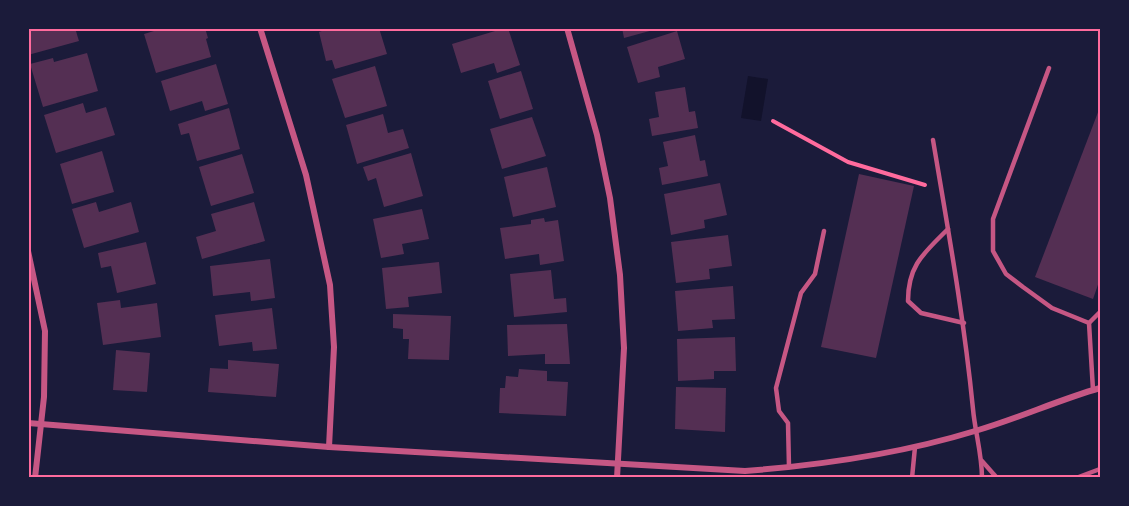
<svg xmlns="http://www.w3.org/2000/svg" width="1129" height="506" viewBox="0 0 1129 506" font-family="Barlow,sans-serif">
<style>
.water{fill:#12122b}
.building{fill:#542f53}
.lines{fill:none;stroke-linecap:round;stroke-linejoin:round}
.path{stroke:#ff6b9d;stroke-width:4}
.service{stroke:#c65784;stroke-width:4.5}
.minor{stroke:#c65784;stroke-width:6}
.neatline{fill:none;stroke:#ff6b9d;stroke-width:2}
</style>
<rect width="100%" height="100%" fill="#1b1b3a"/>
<polygon class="water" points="748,76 768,79 761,121 741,118"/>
<g class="building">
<polygon points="28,28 75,28 79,41 28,55"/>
<polygon points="164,28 205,28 208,38 206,39 211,57 156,73 144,34"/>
<polygon points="330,28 379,28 387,54 335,69 332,60 326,61 319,32"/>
<polygon points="505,28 508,28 520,65 497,73 494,63 461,73 452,44"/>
<polygon points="622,28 656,28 657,29 624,38"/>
<polygon points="677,31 685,59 658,67 660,77 638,83 627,47"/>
<polygon points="87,53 98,91 43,107 30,64 53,58 54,62"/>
<polygon points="216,64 228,104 205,111 202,101 170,111 161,81"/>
<polygon points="375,66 387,106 345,118 332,79"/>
<polygon points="521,71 533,109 500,119 488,81"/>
<polygon points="685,87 689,112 695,111 698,128 652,136 649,119 659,117 655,92"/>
<polygon points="83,103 86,113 106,107 115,135 56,153 44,115"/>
<polygon points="1100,107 1100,279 1093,299 1035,277"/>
<polygon points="229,108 240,149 197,161 189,133 181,135 178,124"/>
<polygon points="383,114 388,133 403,129 409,148 357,164 346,125"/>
<polygon points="532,117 546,156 502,169 490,129"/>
<polygon points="695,135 700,161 705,160 708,176 662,185 659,168 668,166 663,142"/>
<polygon points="102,151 114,192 72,204 60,164"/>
<polygon points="411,153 423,196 384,207 376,178 368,181 363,167"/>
<polygon points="242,154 254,193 211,206 199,167"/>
<polygon points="547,167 556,207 513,217 504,177"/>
<polygon points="859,174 914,186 876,358 821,347"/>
<polygon points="720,183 727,215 704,220 705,228 671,235 664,194"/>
<polygon points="96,202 99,212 131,202 139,232 84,248 72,209"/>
<polygon points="254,202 265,241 202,259 196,237 216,231 211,214"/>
<polygon points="422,209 429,239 402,244 404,254 381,258 373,219"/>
<polygon points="544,218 545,222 558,220 564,261 540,265 539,254 505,259 500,228 531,224 531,220"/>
<polygon points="728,235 732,266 709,269 710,279 676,283 671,242"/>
<polygon points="146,242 156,284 117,293 111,266 101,268 98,253"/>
<polygon points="270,259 275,298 251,301 250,292 213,296 210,266"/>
<polygon points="439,262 442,293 408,297 409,307 386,309 382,268"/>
<polygon points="551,270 554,299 566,298 567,312 514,317 510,274"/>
<polygon points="733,286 735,319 712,320 713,328 678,331 675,291"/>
<polygon points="120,300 121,308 157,303 161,337 103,345 97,303"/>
<polygon points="272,308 277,349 253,351 252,342 219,346 215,315"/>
<polygon points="393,314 451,316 449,360 408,359 409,339 403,339 403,329 393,328"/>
<polygon points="567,324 570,364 545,364 545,354 508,356 507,325"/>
<polygon points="735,337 736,371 714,371 714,379 678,381 677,339"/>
<polygon points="116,350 150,353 147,392 113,390"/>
<polygon points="228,360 279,364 276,397 208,392 210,368 228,369"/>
<polygon points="519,369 547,371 547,381 568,382 566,416 499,413 500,388 505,388 506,376 518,377"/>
<polygon points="676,387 726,388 725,432 675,429"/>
</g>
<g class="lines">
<polyline class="path" points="773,121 848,162 925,185"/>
<g class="service">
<polyline points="1049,68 993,219 993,251 1006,274 1023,287 1052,308 1089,323 1093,390"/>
<path d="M933,140C948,229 964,318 973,409C975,432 982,454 982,478"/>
<path d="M948,229C924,253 908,265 908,301L921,313L964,323"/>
<polyline points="1089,323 1100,312"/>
<polyline points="982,461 997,478"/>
<polyline points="789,467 788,423 779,411 776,388 801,293 815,274 824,231"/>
<polyline points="912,478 915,447"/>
<polyline points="1076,478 1100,469"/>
</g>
<g class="minor">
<polyline points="260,28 306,175 330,285 334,347 329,447"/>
<polyline points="567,28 597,135 610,198 620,275 624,348 617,478"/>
<polyline points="28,251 45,331 44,397 35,478"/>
<path d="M28,423L329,447L745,471C823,465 900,454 975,431C1017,419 1058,400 1100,388"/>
</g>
</g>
<rect width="1129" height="506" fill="none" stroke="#1b1b3a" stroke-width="60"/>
<rect x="30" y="30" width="1069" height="446" class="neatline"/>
</svg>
